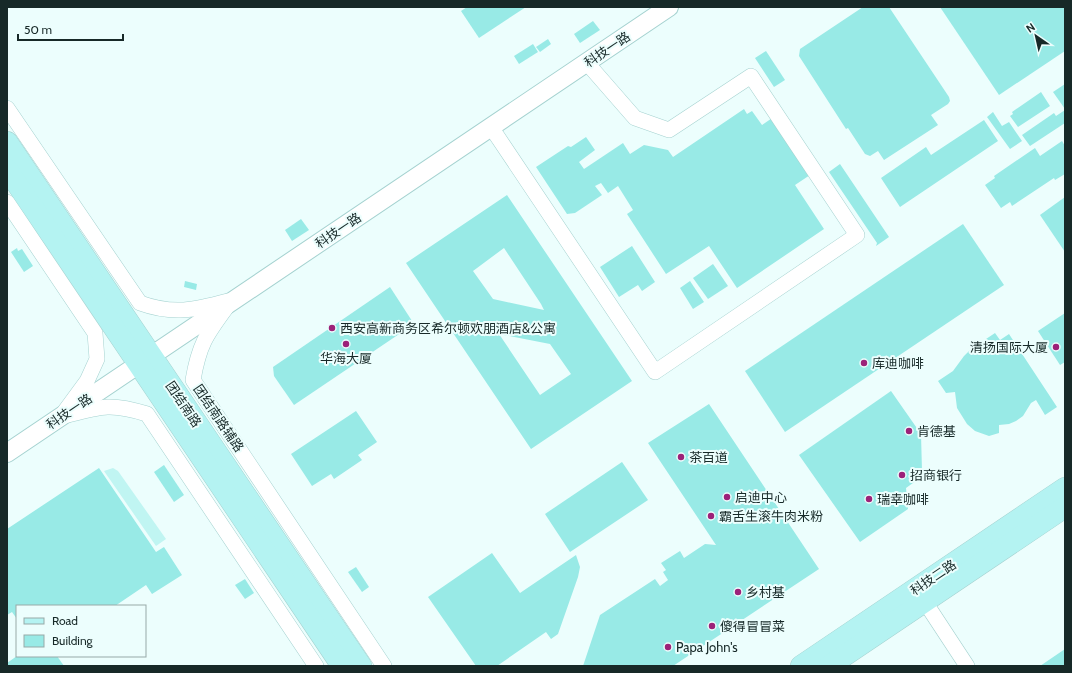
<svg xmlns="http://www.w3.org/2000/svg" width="1072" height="673" viewBox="0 0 1072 673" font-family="Cabin,'Noto Sans SC',sans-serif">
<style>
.green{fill:#c0f5f2}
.building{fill:#98eae6;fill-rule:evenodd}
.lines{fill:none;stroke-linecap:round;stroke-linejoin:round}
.minor-casing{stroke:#a5d2d0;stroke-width:16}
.tertiary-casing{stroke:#a5d2d0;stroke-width:20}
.secondary-casing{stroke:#a5d2d0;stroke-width:22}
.minor{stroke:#fff;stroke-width:15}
.tertiary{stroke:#fff;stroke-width:18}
.secondary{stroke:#b4f3f2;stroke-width:21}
.poi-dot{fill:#9c2279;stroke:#ecfefd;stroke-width:1.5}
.labels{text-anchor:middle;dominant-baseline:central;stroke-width:4;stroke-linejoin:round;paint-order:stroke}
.street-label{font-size:13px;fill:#172928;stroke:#ecfefd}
.poi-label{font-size:13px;fill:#172928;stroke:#ecfefd;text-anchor:start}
</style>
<rect width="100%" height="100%" fill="#ecfefd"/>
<polygon class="green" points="113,468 118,471 166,539 156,546 104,471"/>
<g class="building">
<polygon points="467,7 526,7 479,38 461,11"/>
<polygon points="863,7 889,7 949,97 950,101 948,104 931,115 938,125 884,160 878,151 870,156 865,154 848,128 846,129 799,56 800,49"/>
<polygon points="940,7 1065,7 1065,51 999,95"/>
<polygon points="593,21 600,30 580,43 574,34"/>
<polygon points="548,39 551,44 540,52 536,47"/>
<polygon points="533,44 538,52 519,64 514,56"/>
<polygon points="766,51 785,80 774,87 755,58"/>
<polygon points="1065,84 1065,109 1053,92"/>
<polygon points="1041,92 1050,106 1018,127 1010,116 1013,114 1012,112"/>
<polygon points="744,109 747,114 752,111 762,125 778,114 816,171 795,185 824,229 737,288 709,246 666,274 627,214 633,210 618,186 608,193 601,183 595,186 602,195 575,213 567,214 536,167 568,146 571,147 586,137 595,150 579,162 584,169 623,143 630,154 644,145 668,150 673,157"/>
<polygon points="1065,110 1065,123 1030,146 1022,135 1054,113 1056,116"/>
<polygon points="993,112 1002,126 1009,122 1022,141 1010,149 987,117"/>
<polygon points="984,120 998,141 900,207 881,178 926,147 931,155"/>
<polygon points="1062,141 1065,146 1065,174 1055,180 1054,178 1012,206 1010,202 1001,208 985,185 995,178 994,176 1035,148 1040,156"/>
<polygon points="840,164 889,237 876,246 877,243 829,172"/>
<path d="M507,195L632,381L531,449L406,263ZM504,248L541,304L544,310L493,299L473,271ZM499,334L550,344L571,374L540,395Z"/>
<polygon points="1065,197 1065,252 1040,215"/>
<polygon points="301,219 309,230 292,241 285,230"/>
<polygon points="963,224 1004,285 785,432 745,371"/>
<polygon points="632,246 655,282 642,291 638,285 619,297 600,267"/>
<polygon points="17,248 18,251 22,249 33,266 24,272 11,252"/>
<polygon points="713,264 728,286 708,299 693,278"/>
<polygon points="185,281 197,284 196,290 184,287"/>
<polygon points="690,281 704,302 693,309 680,288"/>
<polygon points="390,287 414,324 294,405 274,376 273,367"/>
<polygon points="1065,313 1065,362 1060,365 1038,331"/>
<polygon points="995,333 1000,340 1009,334 1057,407 1045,415 1036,400 1031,403 1023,416 1016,421 1009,424 999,425 999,433 989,436 975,431 967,424 957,408 955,392 946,393 938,381 953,371 964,356 971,349 988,342 986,339"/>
<polygon points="891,391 921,434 922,471 924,475 906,488 908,509 860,542 799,455"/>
<polygon points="709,404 819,569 673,666 583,666 600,615 655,579 660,586 668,580 663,572 666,570 661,563 680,551 684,558 705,544 716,545 648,443"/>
<polygon points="356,411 377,442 358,455 362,460 334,479 331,474 312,486 291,454"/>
<polygon points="622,462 648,500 570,552 545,514"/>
<polygon points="164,465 184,495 174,502 154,472"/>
<polygon points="99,468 156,552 164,547 182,575 152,594 146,585 115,606 17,606 17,619 12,612 7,615 7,529"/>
<polygon points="492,553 520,593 576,555 580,567 578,577 558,634 551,639 546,632 497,666 476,666 428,597"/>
<polygon points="356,567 369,587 362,592 348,572"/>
<polygon points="245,579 254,593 245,599 235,585"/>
<polygon points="1065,649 1065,666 1040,666"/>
<polygon points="17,656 57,656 64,666 7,666 7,663"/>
</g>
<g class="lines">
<g class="minor-casing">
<g id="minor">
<path d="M7,108L140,303C173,315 195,310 228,301"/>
<polyline points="491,127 655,372 857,235 751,76 669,130 635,118 587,63"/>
<polyline points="7,202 95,333 97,359 87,381 65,411"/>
<path d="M226,308C206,335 199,345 193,380L384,666"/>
<path d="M68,415C102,406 112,403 147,414L316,666"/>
<polyline points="925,602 967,666"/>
</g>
</g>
<g class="tertiary-casing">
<polyline id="tertiary" points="7,453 669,7"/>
</g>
<g class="secondary-casing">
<g id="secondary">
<polyline points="7,142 361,666"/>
<polyline points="7,169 342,666"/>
<polyline points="801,666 1065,488"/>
<polyline points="829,666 1065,507"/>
</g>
</g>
<use href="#minor" class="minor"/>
<use href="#tertiary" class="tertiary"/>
<use href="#secondary" class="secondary"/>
</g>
<g class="poi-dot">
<circle cx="332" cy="328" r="4"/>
<circle cx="346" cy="344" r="4"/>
<circle cx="1056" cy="347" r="4"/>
<circle cx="864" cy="363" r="4"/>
<circle cx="909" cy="431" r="4"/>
<circle cx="681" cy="457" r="4"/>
<circle cx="902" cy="475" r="4"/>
<circle cx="727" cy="497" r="4"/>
<circle cx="869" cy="499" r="4"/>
<circle cx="711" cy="516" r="4"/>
<circle cx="738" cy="592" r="4"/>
<circle cx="712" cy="626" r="4"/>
<circle cx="668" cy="647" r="4"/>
</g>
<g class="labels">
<g class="street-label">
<text transform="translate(607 49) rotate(-34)">科技一路</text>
<text transform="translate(338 230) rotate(-34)">科技一路</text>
<text transform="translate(184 404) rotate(56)">团结南路</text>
<text transform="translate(69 411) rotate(-34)">科技一路</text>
<text transform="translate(219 418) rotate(56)">团结南路辅路</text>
<text transform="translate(933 577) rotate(-34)">科技二路</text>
</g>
<g class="poi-label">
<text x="340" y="328">西安高新商务区希尔顿欢朋酒店&amp;公寓</text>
<text x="1048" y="347" text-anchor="end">清扬国际大厦</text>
<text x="346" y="358" text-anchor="middle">华海大厦</text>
<text x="872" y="363">库迪咖啡</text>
<text x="917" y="431">肯德基</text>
<text x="689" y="457">茶百道</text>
<text x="910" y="475">招商银行</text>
<text x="735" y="497">启迪中心</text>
<text x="877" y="499">瑞幸咖啡</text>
<text x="719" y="516">霸舌生滚牛肉米粉</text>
<text x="746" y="592">乡村基</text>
<text x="720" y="626">傻得冒冒菜</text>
<text x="676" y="647">Papa John's</text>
</g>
</g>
<rect width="1072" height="673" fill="none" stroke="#172928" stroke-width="16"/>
<rect x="16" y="605" width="130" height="52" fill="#ecfefd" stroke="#97a9a8"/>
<rect x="24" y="618" width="20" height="6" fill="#b4f3f2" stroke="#97a9a8"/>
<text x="52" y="625" font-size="12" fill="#172928">Road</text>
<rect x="24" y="635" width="20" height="12" fill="#98eae6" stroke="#97a9a8"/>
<text x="52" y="645" font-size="12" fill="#172928">Building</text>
<g transform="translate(1036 36) rotate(326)" stroke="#ecfefd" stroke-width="3" paint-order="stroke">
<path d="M0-3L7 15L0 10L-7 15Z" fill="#172928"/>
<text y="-6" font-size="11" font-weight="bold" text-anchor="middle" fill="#172928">N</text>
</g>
<path d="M18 34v6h105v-6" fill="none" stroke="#172928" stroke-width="2"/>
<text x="24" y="34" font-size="12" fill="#172928" stroke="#ecfefd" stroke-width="3" paint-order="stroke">50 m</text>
</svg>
